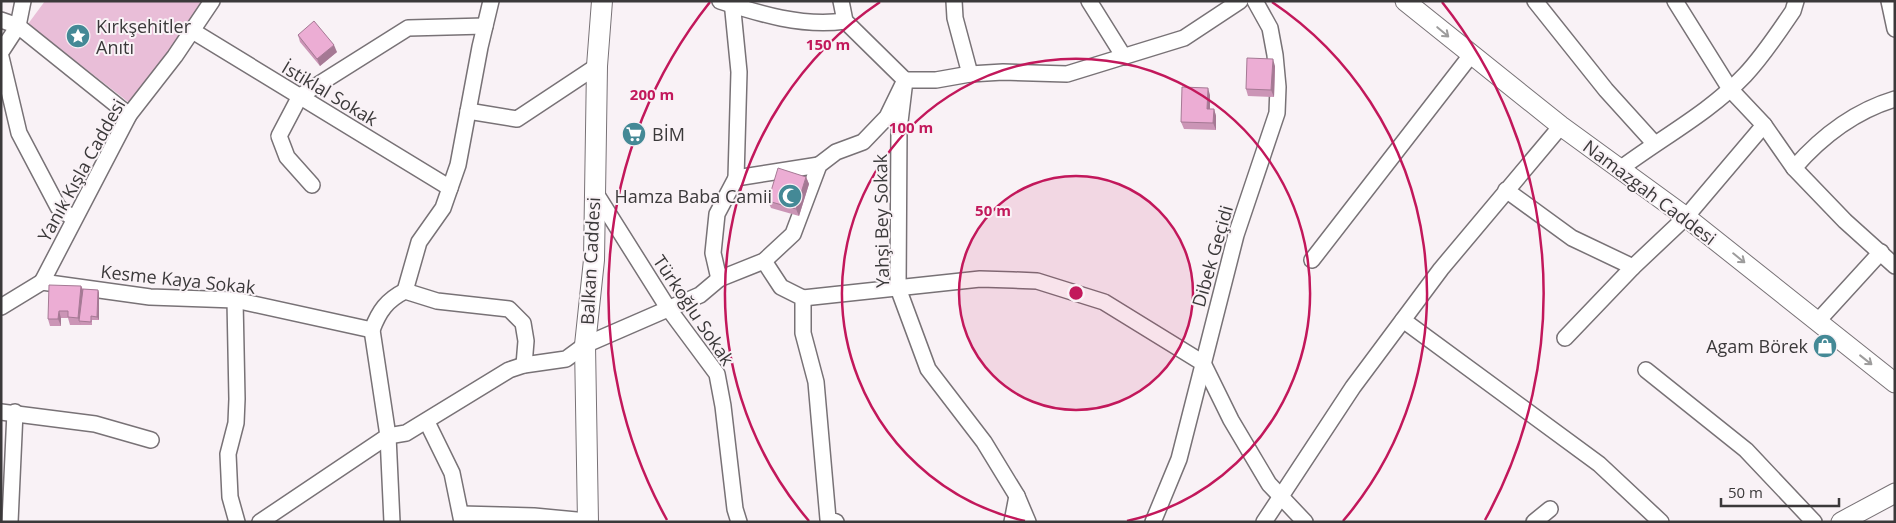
<svg xmlns="http://www.w3.org/2000/svg" width="1896" height="523" viewBox="0 0 1896 523" font-family="'Open Sans',sans-serif">
<style>
.green{fill:#e9bed8}
.lines{fill:none;stroke-linecap:round;stroke-linejoin:round}
.minor-casing{stroke:#787276;stroke-width:18}
.tertiary-casing{stroke:#787276;stroke-width:21}
.secondary-casing{stroke:#787276;stroke-width:22}
.minor{stroke:#fff;stroke-width:15}
.tertiary{stroke:#fff;stroke-width:19}
.secondary{stroke:#fff;stroke-width:20}
.wall{fill:#cb95b6}
.shaded-wall{fill:#a57994}
.building{fill:#ecadd4;stroke:#a57994}
.oneway{stroke:#9d9c9c}
.ring{fill:none;stroke:#c2185b;stroke-width:2.5}
.labels{text-anchor:middle;dominant-baseline:central;stroke-width:4;stroke-linejoin:round;paint-order:stroke}
.poi-label{font-size:18px;fill:#3b393a;stroke:#f9f2f6;text-anchor:start}
.street-label{font-size:18px;fill:#3b393a;stroke:#f9f2f6}
.centre{fill:#c2185b;stroke:#f9f2f6;stroke-width:2.5}
.ring-label{font-size:15px;text-anchor:middle;font-weight:bold;fill:#c2185b;stroke:#f9f2f6;stroke-width:4;stroke-linejoin:round;paint-order:stroke}
</style>
<rect width="100%" height="100%" fill="#f9f2f6"/>
<polygon class="green" points="45,1 212,1 136,108 28,24"/>
<g class="lines">
<g class="minor-casing">
<g id="minor">
<path d="M720,1C760,14 802,27 845,21"/>
<polyline points="841,1 845,21 905,80 899,130 898,288 928,369 984,442 1017,496 1028,522"/>
<polyline points="954,1 955,18 970,74"/>
<polyline points="1089,1 1124,57"/>
<polyline points="1535,1 1606,90 1654,143"/>
<polyline points="1675,1 1730,89 1764,125 1794,168 1845,221 1895,266"/>
<polyline points="1889,1 1895,29"/>
<polyline points="1,20 18,26 129,115"/>
<polyline points="191,30 450,188"/>
<polyline points="1,52 18,26 23,1"/>
<polyline points="1,57 19,133 58,207 74,219"/>
<polyline points="468,111 517,119 597,66"/>
<path d="M1794,168C1821,137 1855,111 1895,99"/>
<path d="M1620,169C1661,138 1709,113 1745,75C1763,56 1778,33 1793,11L1796,1"/>
<polyline points="736,178 819,165"/>
<polyline points="312,185 287,157 279,136 300,96 408,28 485,26"/>
<polyline points="1506,190 1572,238 1633,267"/>
<polyline points="595,192 668,308 717,374 723,406 735,509 739,522"/>
<polyline points="1312,260 1471,55"/>
<polyline points="764,261 781,287 803,298 803,333 816,382 828,519 836,522"/>
<polyline points="719,279 713,253 717,214 736,178 739,72 732,1"/>
<polyline points="42,282 129,115 175,56 212,1"/>
<polyline points="405,291 419,242 443,208 458,165 480,47 491,1"/>
<polyline points="803,298 980,279 1013,280 1037,281 1104,302 1203,363 1231,420 1269,484 1305,522"/>
<polyline points="235,300 237,399 236,423 228,454 230,497 237,522"/>
<path d="M1,307L42,282L150,297L235,300L372,330C379,311 387,300 405,291L437,301L509,309L523,323L526,341L524,365"/>
<polyline points="1403,320 1599,464 1661,522"/>
<polyline points="1817,322 1881,252"/>
<polyline points="372,330 388,436 392,522"/>
<polyline points="1565,338 1633,267 1686,217 1764,125"/>
<polyline points="1646,370 1746,450 1814,522"/>
<polyline points="1,412 95,424 151,440"/>
<polyline points="427,422 452,473 462,522"/>
<polyline points="461,514 534,516 587,521"/>
<polyline points="10,522 15,412"/>
<polyline points="260,522 388,436 406,433 509,370 524,365 566,359 585,345 700,295 719,279 764,261 793,234 819,165 836,152 863,142 887,117 905,80 936,80 970,74 1003,72 1067,74 1184,38 1240,1"/>
<polyline points="1012,522 1017,496"/>
<polyline points="1153,522 1179,459 1236,235 1277,113 1278,87 1275,55 1270,28 1255,1"/>
<polyline points="1264,522 1353,387 1441,269 1561,126"/>
<polyline points="1534,522 1550,509"/>
</g>
</g>
<g class="tertiary-casing">
<g id="tertiary">
<polyline points="1405,1 1561,126 1686,217 1895,383"/>
<polyline points="1841,522 1895,493"/>
</g>
</g>
<g class="secondary-casing">
<polyline id="secondary" points="588,522 585,345 594,260 597,66 602,1"/>
</g>
<use href="#minor" class="minor"/>
<use href="#tertiary" class="tertiary"/>
<use href="#secondary" class="secondary"/>
</g>
<g class="wall">
<polygon points="298,35 337,52 320,66 300,42"/>
<polygon points="1275,66 1274,97 1248,96 1246,89"/>
<polygon points="1210,95 1210,109 1214,109 1216,116 1216,130 1184,129 1181,122"/>
<polygon points="806,177 809,184 799,216 771,208 768,201"/>
<polygon points="81,286 83,289 98,290 99,293 99,320 92,320 92,325 70,325 68,318 61,318 61,326 50,326 48,319"/>
</g>
<g class="shaded-wall">
<polygon points="334,45 337,52 320,66 317,59"/>
<polygon points="1273,59 1275,66 1274,97 1271,90"/>
<polygon points="1208,88 1210,95 1210,116 1207,109"/>
<polygon points="1214,109 1216,116 1216,130 1213,123"/>
<polygon points="806,177 809,184 799,216 796,209"/>
<polygon points="81,286 84,293 79,321 81,325 78,318"/>
<polygon points="98,290 99,293 99,320 97,317"/>
<polygon points="59,311 61,318 61,326 58,319"/>
</g>
<g class="building">
<polygon points="314,21 334,45 317,59 298,35"/>
<polygon points="1247,58 1273,59 1271,90 1246,89"/>
<polygon points="1182,87 1208,88 1207,109 1214,109 1213,123 1181,122"/>
<polygon points="778,168 806,177 796,209 768,201"/>
<polygon points="49,285 81,286 78,318 68,317 68,311 59,311 58,319 48,319"/>
<polygon points="83,289 98,290 97,317 91,316 91,322 79,321"/>
</g>
<defs><path id="oneway-shaft" d="M-6 0H5M1.5-3L5.5 0L1.5 3" fill="none" stroke-width="1.6" stroke-linecap="round" stroke-linejoin="round" transform="scale(1.25)"/></defs>
<g class="oneway">
<use href="#oneway-shaft" transform="translate(1443 32) rotate(40)"/>
<use href="#oneway-shaft" transform="translate(1739 258) rotate(39)"/>
<use href="#oneway-shaft" transform="translate(1866 360) rotate(38)"/>
</g>
<circle cx="1076" cy="293" r="117" fill="#c2185b" fill-opacity=".12"/>
<g class="ring">
<circle cx="1076" cy="293" r="117"/>
<path d="M1025 521A234 234 0 1 1 1127 521"/>
<path d="M809 521A351 351 0 0 1 880 2M1272 2A351 351 0 0 1 1343 521"/>
<path d="M667 520A468 468 0 0 1 710 2M1442 2A468 468 0 0 1 1485 520"/>
</g>
<defs>
<g id="sight-disc" transform="scale(1.25)"><circle r="9.5" fill="#448996" stroke="#f9f2f6"/><path d="M0-6L1.8-2.2L6-1.7L2.9 1.2L3.7 5.4L0 3.3L-3.7 5.4L-2.9 1.2L-6-1.7L-1.8-2.2Z" fill="#fff"/></g>
<g id="supermarket-disc" transform="scale(1.25)"><circle r="9.5" fill="#448996" stroke="#f9f2f6"/><path d="M-6-5.5h2.5l.6 2H6L4.5 2H-2.5L-4.4-4H-6ZM-1.5 3.2a1.3 1.3 0 1 0 .1 0ZM3 3.2a1.3 1.3 0 1 0 .1 0Z" fill="#fff"/></g>
<g id="mosque-disc" transform="scale(1.25)"><circle r="9.5" fill="#448996" stroke="#f9f2f6"/><path d="M3.5-4.9A6 6 0 1 0 3.5 4.9A5 5 0 1 1 3.5-4.9Z" fill="#fff"/></g>
<g id="shop-disc" transform="scale(1.25)"><circle r="9.5" fill="#448996" stroke="#f9f2f6"/><path d="M-5-2.5h2.3a2.7 3.5 0 0 1 5.4 0H5L5.5 6h-11ZM-1.5-2.5h3a1.5 2.3 0 0 0-3 0Z" fill="#fff"/></g>
</defs>
<g fill-rule="evenodd">
<use href="#sight-disc" x="78" y="36"/>
<use href="#supermarket-disc" x="634" y="134"/>
<use href="#mosque-disc" x="790" y="196"/>
<use href="#shop-disc" x="1825" y="346"/>
</g>
<g class="labels">
<g class="poi-label">
<text x="96" y="26">Kırkşehitler<tspan x="96" dy="21">Anıtı</tspan></text>
<text x="652" y="134">BİM</text>
<text x="772" y="196" text-anchor="end">Hamza Baba Camii</text>
<text x="1808" y="346" text-anchor="end">Agam Börek</text>
</g>
<g class="street-label">
<text transform="translate(330 93) rotate(31)">İstiklal Sokak</text>
<text transform="translate(81 170) rotate(-61)">Yanık Kışla Caddesi</text>
<text transform="translate(1650 192) rotate(37)">Namazgah Caddesi</text>
<text transform="translate(881 221) rotate(-91)">Yahşi Bey Sokak</text>
<text transform="translate(1212 256) rotate(-74)">Dibek Geçidi</text>
<text transform="translate(590 261) rotate(-87)">Balkan Caddesi</text>
<text transform="translate(178 279) rotate(6)">Kesme Kaya Sokak</text>
<text transform="translate(694 310) rotate(56)">Türkoğlu Sokak</text>
</g>
</g>
<circle cx="1076" cy="293" r="8" class="centre"/>
<g class="ring-label">
<text x="828" y="50">150 m</text>
<text x="652" y="100">200 m</text>
<text x="911" y="133">100 m</text>
<text x="993" y="216">50 m</text>
</g>
<rect width="1896" height="523" fill="none" stroke="#3b393a" stroke-width="5"/>
<path d="M1721 498v8h118v-8" fill="none" stroke="#3b393a" stroke-width="2.5"/>
<text x="1728" y="498" font-size="15" fill="#3b393a" stroke="#f9f2f6" stroke-width="4" paint-order="stroke">50 m</text>
</svg>
